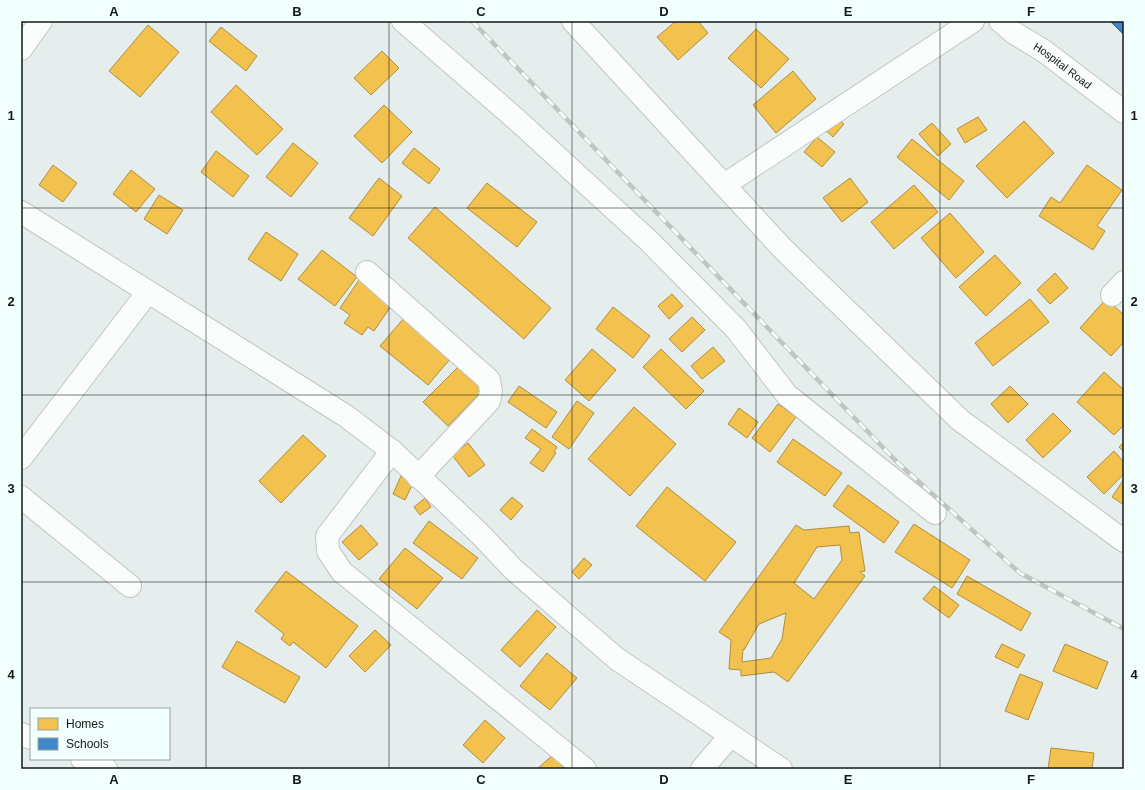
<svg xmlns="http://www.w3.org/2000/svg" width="1145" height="790" viewBox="0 0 1145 790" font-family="Helvetica,sans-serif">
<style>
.homes{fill:#f2c14e;stroke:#af8e3e;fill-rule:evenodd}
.schools{fill:#3f88c5;stroke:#326691}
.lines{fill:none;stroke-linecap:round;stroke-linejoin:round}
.minor-casing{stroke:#bfc6c5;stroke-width:24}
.minor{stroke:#fbfcfc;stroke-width:22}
.rail-casing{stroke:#c1c4c3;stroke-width:4.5}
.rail{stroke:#f1fffd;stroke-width:3;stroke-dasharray:9;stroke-linecap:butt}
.grid{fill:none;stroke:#121817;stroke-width:1;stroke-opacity:0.55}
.labels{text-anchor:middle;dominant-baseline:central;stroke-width:4;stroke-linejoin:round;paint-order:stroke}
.street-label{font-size:11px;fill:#121817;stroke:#f1fffd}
.neatline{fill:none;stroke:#121817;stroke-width:1.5}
.grid-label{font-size:13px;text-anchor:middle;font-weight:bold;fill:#121817}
</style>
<rect width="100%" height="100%" fill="#e5eeed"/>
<g class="homes">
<polygon points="676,21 698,21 708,33 678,60 657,37"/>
<polygon points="148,25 179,52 140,97 109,71"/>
<polygon points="221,27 257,56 246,71 209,41"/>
<polygon points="756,29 789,59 761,88 728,58"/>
<polygon points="382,51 399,68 371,95 354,78"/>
<polygon points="793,71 816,99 776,133 753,105"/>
<polygon points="236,85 283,129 257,155 211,112"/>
<polygon points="384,105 412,132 382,163 354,136"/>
<polygon points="834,116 844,124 833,137 823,128"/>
<polygon points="978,117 987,130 965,143 957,129"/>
<polygon points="1024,121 1054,153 1007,198 976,166"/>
<polygon points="932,123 951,144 938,156 919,134"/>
<polygon points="817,137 835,152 822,167 804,152"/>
<polygon points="912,139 964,181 949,200 897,157"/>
<polygon points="293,143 318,163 291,197 266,177"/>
<polygon points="414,148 440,169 429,184 402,163"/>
<polygon points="216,151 249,176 233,197 201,172"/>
<polygon points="53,165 77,183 63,202 39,185"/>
<polygon points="1087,165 1122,190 1097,226 1105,231 1093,250 1039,216 1051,197 1060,203"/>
<polygon points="131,170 155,189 136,212 113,194"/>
<polygon points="379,178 402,196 373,236 349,218"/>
<polygon points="850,178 868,202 842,222 823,198"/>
<polygon points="487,183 537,222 517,247 467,208"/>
<polygon points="914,185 938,212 894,249 871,222"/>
<polygon points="159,195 183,210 167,234 144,219"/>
<polygon points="435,207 551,308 524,339 408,238"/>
<polygon points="950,213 984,252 956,278 921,238"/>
<polygon points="266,232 298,254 281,281 248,259"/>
<polygon points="322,250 357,277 335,306 298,279"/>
<polygon points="995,255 1021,283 986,316 959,287"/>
<polygon points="1055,273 1068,288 1050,304 1037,290"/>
<polygon points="359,280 393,303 374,331 368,327 362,335 344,323 350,315 340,308"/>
<polygon points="672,294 683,306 669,319 658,306"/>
<polygon points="1030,299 1049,322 993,366 975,343"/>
<polygon points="1106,299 1124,315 1124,342 1111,356 1080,328"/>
<polygon points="613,307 650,336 633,358 596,329"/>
<polygon points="692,317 705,330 682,352 669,339"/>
<polygon points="404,318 451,358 428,385 380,346"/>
<polygon points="713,347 725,361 702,379 691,366"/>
<polygon points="592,349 616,370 589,401 565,380"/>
<polygon points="661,349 704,391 686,409 643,367"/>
<polygon points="459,366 483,390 448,426 423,402"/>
<polygon points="1104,372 1124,390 1124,425 1114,435 1077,402"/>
<polygon points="519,386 557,412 546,428 508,402"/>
<polygon points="1010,386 1028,404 1008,423 991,404"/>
<polygon points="577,401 594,413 569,449 552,437"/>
<polygon points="778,404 796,417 770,452 752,438"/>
<polygon points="634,407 676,444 630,496 588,459"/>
<polygon points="739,408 758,422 747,438 728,424"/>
<polygon points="1053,413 1071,431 1043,458 1026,440"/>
<polygon points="532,429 557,447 554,452 556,453 543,472 530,463 541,449 525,438"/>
<polygon points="303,435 326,456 281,503 259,481"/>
<polygon points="793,439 842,473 825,496 777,462"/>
<polygon points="1124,442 1124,452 1119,447"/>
<polygon points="468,443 485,465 469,477 452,455"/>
<polygon points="1114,451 1124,462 1124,474 1104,494 1087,477"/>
<polygon points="401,476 414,481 405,500 393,494"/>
<polygon points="1124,479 1124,505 1112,497"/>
<polygon points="848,485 899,522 884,543 833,506"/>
<polygon points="667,487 736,542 705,581 636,526"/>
<polygon points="512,497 523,506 511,520 500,510"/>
<polygon points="425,498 431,507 420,515 414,507"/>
<polygon points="429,521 478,558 462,579 413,543"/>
<polygon points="914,524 970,560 952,588 895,552"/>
<polygon points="361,525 378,544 359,560 342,542"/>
<path d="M796,525L804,530L849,526L850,533L859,532L865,571L860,572L865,576L788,682L774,672L741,676V670L729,669L731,640L719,632ZM840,545L842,560L814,599L794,583L817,547ZM786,613L782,639L771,658L742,662L743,649L744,650L759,624Z"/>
<polygon points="405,548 443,578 417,609 379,579"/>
<polygon points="584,558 592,565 579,579 572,572"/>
<polygon points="286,571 358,626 326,668 293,642 290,646 281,639 284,634 255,611"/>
<polygon points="967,576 1031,613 1021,631 957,594"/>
<polygon points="934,586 959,605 949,618 923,599"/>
<polygon points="537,610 556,627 520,667 501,650"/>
<polygon points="375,630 391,645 365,672 349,656"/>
<polygon points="237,641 300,677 285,703 222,667"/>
<polygon points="1002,644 1025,655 1018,668 995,657"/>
<polygon points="1065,644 1108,662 1097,689 1053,671"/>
<polygon points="547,653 577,678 550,710 520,686"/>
<polygon points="1020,674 1043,683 1028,720 1005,711"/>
<polygon points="485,720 505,738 483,763 463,745"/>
<polygon points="1051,748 1094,753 1092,769 1048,769"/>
<polygon points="555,753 569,769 537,769"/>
</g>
<polygon class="schools" points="1110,21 1124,21 1124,35"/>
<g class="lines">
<g class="minor-casing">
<g id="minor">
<polyline points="403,21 517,120 649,241 736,329 787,395 935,513"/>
<polyline points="573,21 724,185 973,21"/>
<path id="s1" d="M1000,21L1014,33L1044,51L1124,112"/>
<polyline points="21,49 41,21"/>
<polyline points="724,185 783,249 960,420 1124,541"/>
<polyline points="21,212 346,416 392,451 480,534 514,570 617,659 781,769"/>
<polyline points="367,272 489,380 491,391 489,401 418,477"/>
<polyline points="1112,295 1124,282"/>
<polyline points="392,451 327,536 328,551 342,572 585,769"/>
<polyline points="21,458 148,292"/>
<polyline points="21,497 130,586"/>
<polyline points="21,734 31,738"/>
<polyline points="82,759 106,769"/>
<polyline points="702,769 730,736"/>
</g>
</g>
<use href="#minor" class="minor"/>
<g class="rail-casing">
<polyline id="rail" points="472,21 898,463 1020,573 1124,629"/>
</g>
<use href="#rail" class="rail"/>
</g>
<path class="grid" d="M206,21V769M389,21V769M572,21V769M756,21V769M940,21V769M21,208H1124M21,395H1124M21,582H1124"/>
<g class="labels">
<g class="street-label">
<text stroke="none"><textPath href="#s1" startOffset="77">Hospital Road</textPath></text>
</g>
</g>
<rect width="1145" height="790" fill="none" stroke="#f1fffd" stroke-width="44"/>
<rect x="30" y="708" width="140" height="52" fill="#f1fffd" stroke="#98a3a1"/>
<rect x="38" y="718" width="20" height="12" fill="#f2c14e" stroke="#98a3a1"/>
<text x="66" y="728" font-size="12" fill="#121817">Homes</text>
<rect x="38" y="738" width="20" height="12" fill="#3f88c5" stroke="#98a3a1"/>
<text x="66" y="748" font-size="12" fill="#121817">Schools</text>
<rect x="22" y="22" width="1101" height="746" class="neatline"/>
<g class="grid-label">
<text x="114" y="16">A</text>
<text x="297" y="16">B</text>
<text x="481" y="16">C</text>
<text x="664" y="16">D</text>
<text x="848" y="16">E</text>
<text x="1031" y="16">F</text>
<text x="11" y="120">1</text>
<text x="1134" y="120">1</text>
<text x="11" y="306">2</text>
<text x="1134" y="306">2</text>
<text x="11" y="493">3</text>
<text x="1134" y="493">3</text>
<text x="11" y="679">4</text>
<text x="1134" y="679">4</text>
<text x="114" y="784">A</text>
<text x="297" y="784">B</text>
<text x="481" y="784">C</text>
<text x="664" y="784">D</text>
<text x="848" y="784">E</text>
<text x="1031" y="784">F</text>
</g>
</svg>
